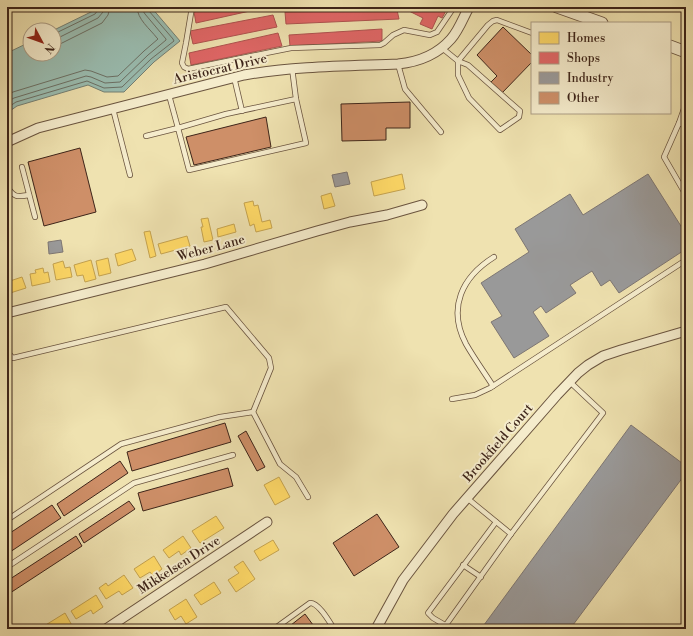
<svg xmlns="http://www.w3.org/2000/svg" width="693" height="636" viewBox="0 0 693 636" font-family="'Libre Bodoni',serif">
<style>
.water{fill:#9abdb1;stroke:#758074}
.homes{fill:#ffd966;stroke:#c5a34f}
.shops{fill:#e06666;stroke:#af524f}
.industry{fill:#999;stroke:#7d7673}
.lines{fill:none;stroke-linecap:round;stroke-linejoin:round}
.shore{stroke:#6c7065;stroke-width:1}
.building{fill:#ce8f68;stroke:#3d2419}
.service-casing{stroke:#6a543f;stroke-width:6}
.minor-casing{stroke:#6a543f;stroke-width:11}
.tertiary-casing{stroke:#6a543f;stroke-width:13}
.service{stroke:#f5eccc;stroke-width:4.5}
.minor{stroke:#f5eccc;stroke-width:9}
.tertiary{stroke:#f5eccc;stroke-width:11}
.labels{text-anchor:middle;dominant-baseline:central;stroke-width:4;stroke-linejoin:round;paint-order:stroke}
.street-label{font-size:13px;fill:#3d2419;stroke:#f5eccc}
</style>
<rect width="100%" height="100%" fill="#efe2b0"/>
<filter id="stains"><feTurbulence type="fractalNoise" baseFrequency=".005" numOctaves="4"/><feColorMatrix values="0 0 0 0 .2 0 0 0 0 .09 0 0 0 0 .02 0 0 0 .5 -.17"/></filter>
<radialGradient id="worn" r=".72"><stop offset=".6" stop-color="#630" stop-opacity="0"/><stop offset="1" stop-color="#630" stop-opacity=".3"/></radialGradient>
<polygon class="water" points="95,7 151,7 180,41 154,62 124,92 104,92 88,85 17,106 7,113 7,53 30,42 30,54 54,54 54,30 93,11"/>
<g class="homes">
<polygon points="402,174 405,189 374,196 371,182"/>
<polygon points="331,193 335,206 324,209 321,196"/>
<polygon points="253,201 254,206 258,205 262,222 270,220 272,228 256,232 254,224 250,226 244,203"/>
<polygon points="208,218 213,240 204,242 201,227 203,227 201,219"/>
<polygon points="234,224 236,232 218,237 217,229"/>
<polygon points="150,231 156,256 150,258 144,232"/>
<polygon points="187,236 190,246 161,254 158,244"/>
<polygon points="132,249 136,260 118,266 115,254"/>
<polygon points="108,258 111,273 99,276 96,261"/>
<polygon points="91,260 96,279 85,282 83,275 77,276 74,265"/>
<polygon points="63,261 65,268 70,267 72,277 56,280 53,264"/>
<polygon points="43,268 44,273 48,272 50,282 32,286 30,274 36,273 35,270"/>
<polygon points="22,277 26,288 7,294 7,282"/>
<polygon points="279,477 290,497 275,505 264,485"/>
<polygon points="216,516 224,528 200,543 192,531"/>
<polygon points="183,536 191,548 181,555 179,551 169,558 163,550"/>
<polygon points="273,540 279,550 260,561 254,551"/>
<polygon points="154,556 162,569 153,576 150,572 140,578 134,569"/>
<polygon points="243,561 255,579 236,592 228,580 239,573 234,567"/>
<polygon points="124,575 133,588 122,595 119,591 106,599 99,588 106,583 108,586"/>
<polygon points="214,582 221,593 201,605 194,595"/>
<polygon points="96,595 103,607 93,614 91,610 76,619 71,611"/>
<polygon points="186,599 197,617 186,624 181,616 175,620 169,610"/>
<polygon points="65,613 74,629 46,629 44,626"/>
</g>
<g class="shops">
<polygon points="216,7 268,7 196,23 194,12"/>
<polygon points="403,7 448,7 442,18 438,16 432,29 420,24 423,18 403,8"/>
<polygon points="397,10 399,19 286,24 285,12"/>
<polygon points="273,15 277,27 193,44 190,31"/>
<polygon points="382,29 382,41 290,46 289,35"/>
<polygon points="278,33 282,46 191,65 189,53"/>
</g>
<g class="industry">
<polygon points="347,172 350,184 335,187 332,175"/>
<polygon points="648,174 686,234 686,249 619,293 610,280 601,286 592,271 570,285 576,293 546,313 541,306 533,312 549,336 514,358 491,322 502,316 481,283 529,252 515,229 570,194 583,215"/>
<polygon points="61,240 63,252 49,254 48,242"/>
<polygon points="631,425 686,466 686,473 570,629 481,629"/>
</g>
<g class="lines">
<g class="shore">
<polyline points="54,34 95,14 98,10 99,7"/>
<polyline points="54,39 58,38 98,18 103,12 104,7"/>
<polyline points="54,45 60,44 102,23 108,15 110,7"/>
<path d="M7,95L13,92L85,70L91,71L107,77L118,76L144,51L158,39L157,38C150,29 137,19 137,7"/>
<polyline points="7,102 14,98 86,76 91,77 105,83 120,82 148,55 166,40 166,39 145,14 143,11 143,7"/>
<polyline points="7,108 16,102 87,81 104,88 122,87 151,59 174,41 173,39 149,11 148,7"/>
</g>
</g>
<g class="building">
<polygon points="503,27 532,55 532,62 502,93 491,82 497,76 477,55"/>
<polygon points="410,102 410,128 386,128 386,140 342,141 341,104"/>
<polygon points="266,117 271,147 194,165 186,137"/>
<polygon points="80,148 96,212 44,226 28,162"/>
<polygon points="225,423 231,442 132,471 127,452"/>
<polygon points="246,431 265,467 257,471 238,436"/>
<polygon points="120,461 128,473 64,516 57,504"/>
<polygon points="228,468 233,486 143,511 138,493"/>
<polygon points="129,501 135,509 84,543 79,534"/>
<polygon points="52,505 61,518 7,554 7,535"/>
<polygon points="377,514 399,547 354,576 333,543"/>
<polygon points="76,536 82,546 7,595 7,581"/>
<polygon points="305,614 316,629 286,629"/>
</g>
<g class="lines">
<g class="service-casing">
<g id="service">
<polyline points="192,7 186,43 182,63 184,67 188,69 291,48 380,45 384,43 393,35 404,30 430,35 437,32 454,7"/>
<polyline points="442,48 458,61 488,25 493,21 497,20 532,33"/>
<polygon points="458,61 468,65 520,111 519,117 500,130 469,98 458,75"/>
<polyline points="398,64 405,89 441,132"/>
<polyline points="234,77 242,111"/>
<polyline points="169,95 178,128 226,114 296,99 292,68"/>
<polyline points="686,103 679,123 686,126"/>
<polyline points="113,109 130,175"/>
<polyline points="679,123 664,157 686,195"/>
<polyline points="146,136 178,128 189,170 306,143 296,99"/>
<polyline points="22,167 35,217"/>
<path d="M7,187C15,198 17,197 29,195"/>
<polyline points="7,352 13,358 226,307 269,358 271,368 253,412 280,464 296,477 308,497"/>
<path d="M493,386C484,372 474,358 466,344C447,308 462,277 494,257"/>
<polyline points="452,399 475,395 490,388 686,260"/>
<polyline points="467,498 511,534 603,413 570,382"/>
<polyline points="7,520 121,444 220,417 253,412"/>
<polyline points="463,565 481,577"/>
<polyline points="7,567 134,483 233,455"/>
<polyline points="445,625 433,618 428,613 496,522"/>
<path d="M274,629L310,603C319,603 329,621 334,629"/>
<polyline points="443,629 511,534"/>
</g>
</g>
<g class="minor-casing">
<g id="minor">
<path d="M7,142L38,128L244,75C295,66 347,66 398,64C418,62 437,55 451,39C459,30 463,18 469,7"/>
<polyline points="7,313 205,264 317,231 350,222 387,215 422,205"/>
<polyline points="106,629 267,522"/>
<polyline points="376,629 403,580 453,514 557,395 578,373 588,365 603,356 621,350 686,331"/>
</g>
</g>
<g class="tertiary-casing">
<g id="tertiary">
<polyline points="557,7 602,23"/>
<polyline points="670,46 686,52"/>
</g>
</g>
<use href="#service" class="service"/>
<use href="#minor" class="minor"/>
<use href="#tertiary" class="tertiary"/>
</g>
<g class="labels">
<g class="street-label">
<text transform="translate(220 69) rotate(-13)">Aristocrat Drive</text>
<text transform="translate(211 248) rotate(-15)">Weber Lane</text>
<text transform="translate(498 443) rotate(-49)">Brookfield Court</text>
<text transform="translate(179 565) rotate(-33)">Mikkelsen Drive</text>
</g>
</g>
<rect width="693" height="636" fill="none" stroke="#efe2b0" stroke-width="24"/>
<rect x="8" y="8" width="677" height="620" fill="none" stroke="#3d2419" stroke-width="2"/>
<rect x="12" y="12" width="669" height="612" fill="none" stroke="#3d2419"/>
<rect x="531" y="22" width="140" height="92" fill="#f5eccc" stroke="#ab9c84"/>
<rect x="539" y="32" width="20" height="12" fill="#ffd966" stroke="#ab9c84"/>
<text x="567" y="42" font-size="12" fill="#3d2419">Homes</text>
<rect x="539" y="52" width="20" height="12" fill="#e06666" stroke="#ab9c84"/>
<text x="567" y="62" font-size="12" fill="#3d2419">Shops</text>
<rect x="539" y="72" width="20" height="12" fill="#999999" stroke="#ab9c84"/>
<text x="567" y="82" font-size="12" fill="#3d2419">Industry</text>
<rect x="539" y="92" width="20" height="12" fill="#ce8f68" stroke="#ab9c84"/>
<text x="567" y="102" font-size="12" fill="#3d2419">Other</text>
<g transform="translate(42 42) rotate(131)"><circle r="19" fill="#f5eccc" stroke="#ab9c84"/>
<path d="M0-3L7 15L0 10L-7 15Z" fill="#8f2418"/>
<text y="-6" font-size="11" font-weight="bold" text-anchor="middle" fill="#3d2419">N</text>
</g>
<rect width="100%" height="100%" filter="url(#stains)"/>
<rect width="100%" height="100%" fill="url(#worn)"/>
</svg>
